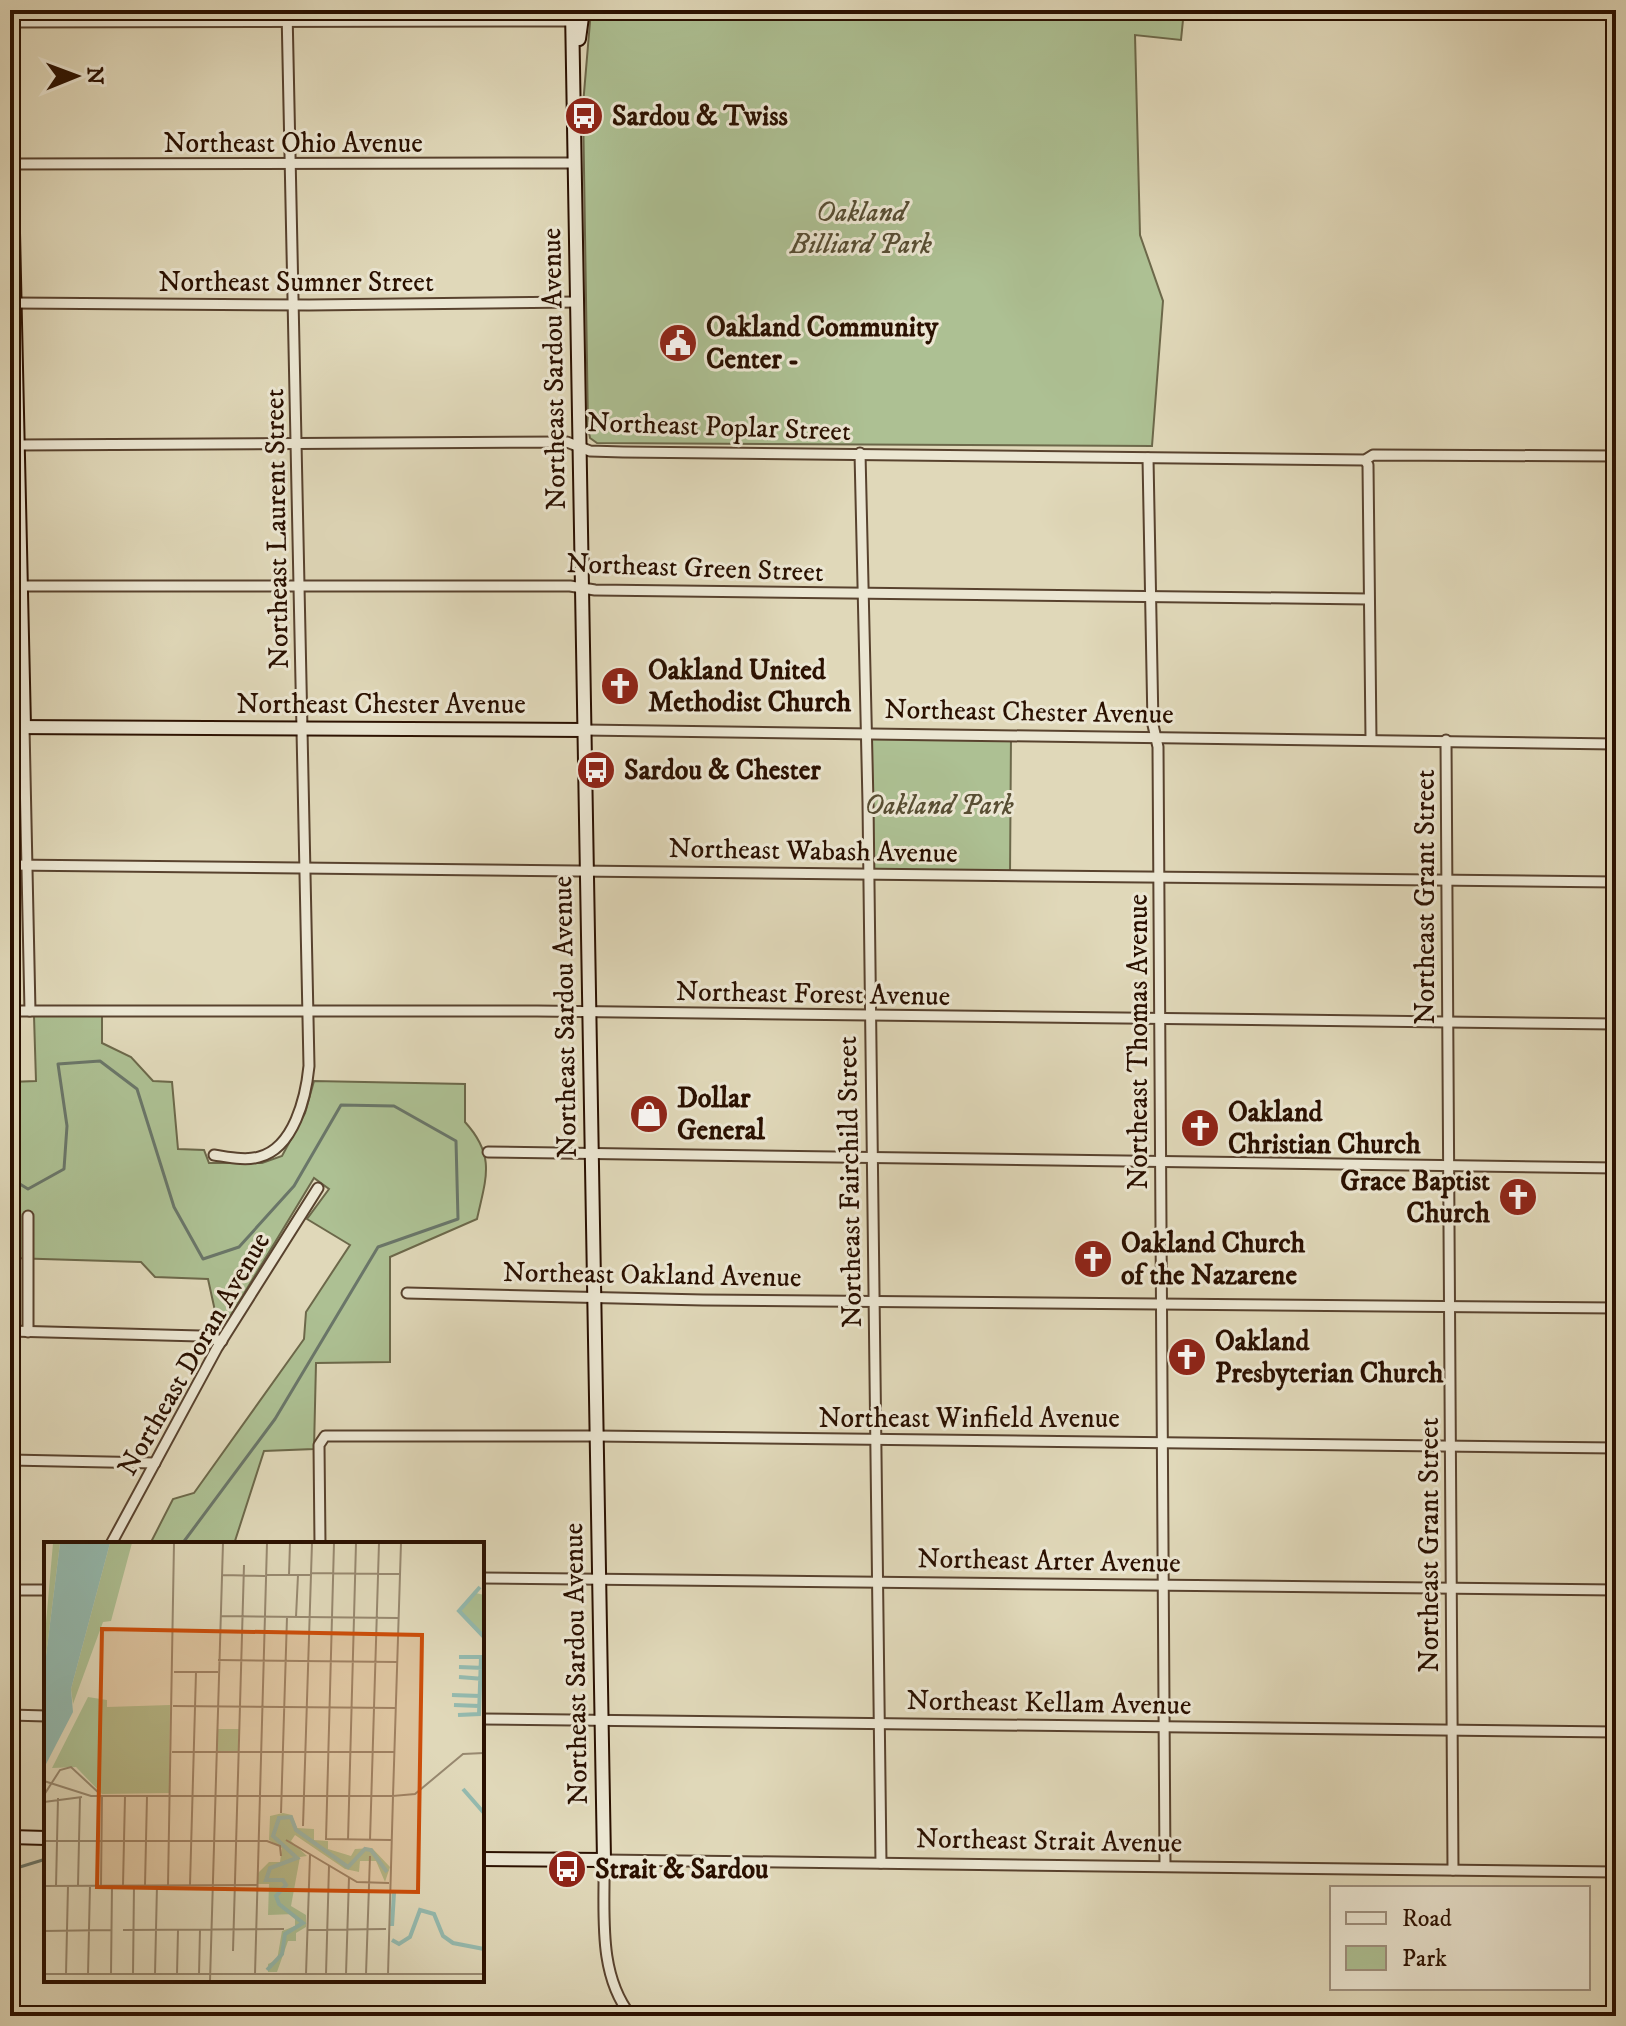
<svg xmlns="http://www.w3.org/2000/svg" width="1626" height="2026" viewBox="0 0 1626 2026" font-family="'IM FELL DW Pica',serif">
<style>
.green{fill:#adc093;stroke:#6c684a;stroke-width:2}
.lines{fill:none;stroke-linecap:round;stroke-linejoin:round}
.stream{stroke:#6a7669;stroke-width:3}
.street-casing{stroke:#58422e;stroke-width:13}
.secondary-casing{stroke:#2a1000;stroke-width:16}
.street{stroke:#ebe6d2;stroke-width:9}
.secondary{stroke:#ebe6d2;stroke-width:12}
.labels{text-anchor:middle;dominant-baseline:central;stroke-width:6;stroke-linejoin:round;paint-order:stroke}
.poi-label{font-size:28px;font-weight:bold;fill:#2a1000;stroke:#ebe6d2;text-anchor:start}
.street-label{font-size:28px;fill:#2a1000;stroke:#ebe6d2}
.park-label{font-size:28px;font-style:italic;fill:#584e33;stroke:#ebe6d2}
.inset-river{fill:none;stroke:#94baaf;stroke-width:4}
.inset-road{fill:none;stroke:#97886f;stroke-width:2}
.view{fill:#cc4e0a;fill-opacity:0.15;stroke:#cc4e0a;stroke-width:4}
.inset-edge{fill:none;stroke:#2a1000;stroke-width:4}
</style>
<rect width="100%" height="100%" fill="#e0d8b9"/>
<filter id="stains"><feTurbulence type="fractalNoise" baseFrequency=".0025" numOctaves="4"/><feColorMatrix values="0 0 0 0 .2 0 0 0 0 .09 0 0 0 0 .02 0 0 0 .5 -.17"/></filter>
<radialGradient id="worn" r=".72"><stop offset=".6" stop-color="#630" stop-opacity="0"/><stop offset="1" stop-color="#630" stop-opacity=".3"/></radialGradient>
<g class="green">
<polygon points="591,10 1184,10 1181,40 1135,35 1140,235 1163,301 1152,446 597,443 590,438 588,427 583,105"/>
<polygon points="867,734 1011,736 1010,875 868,874"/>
<path d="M102,1014V1043L131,1057L153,1081L172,1082L178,1149L204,1150L209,1163H262L282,1156L305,1113L314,1081L465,1084V1122C496,1156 486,1178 477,1219L390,1257V1362L316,1363L314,1449L264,1451L234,1544H150L173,1499L194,1493L304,1339L306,1312L350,1245L307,1219L329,1189L314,1178L228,1320H217L208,1279L155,1277L141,1262L10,1258V1082L36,1081L34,1016Z"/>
</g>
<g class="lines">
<g class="stream">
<polyline points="10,1178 28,1189 64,1169 67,1126 58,1064 100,1061 137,1089 174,1207 203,1259 239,1247 294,1186 341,1105 394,1106 456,1141 458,1219 378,1247 275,1419 182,1544"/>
<polyline points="10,1870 46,1859"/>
</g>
<g class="street-casing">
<g id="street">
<polyline points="10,22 579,21"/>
<polyline points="11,164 575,163"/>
<polyline points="14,303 309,305 578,302"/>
<polyline points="18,445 567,442 590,451 623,452 1365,460 1373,455 1616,456"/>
<polyline points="860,453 868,803 881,1863"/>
<polyline points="1148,458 1153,725 1158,747 1165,1866"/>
<polyline points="1365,460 1368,465 1371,739"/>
<polyline points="21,586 570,586 595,590 1368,599"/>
<polyline points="24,727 30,1011"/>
<polyline points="584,730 1616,744"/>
<polyline points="1446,740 1453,1870"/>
<polyline points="10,865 1616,882"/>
<polyline points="10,1011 537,1011 1616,1024"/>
<polyline points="488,1152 1616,1168"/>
<path d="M214,1155C228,1157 245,1161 259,1157C294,1148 306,1097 309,1066L287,10"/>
<polyline points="28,1216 28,1332"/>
<polyline points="407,1293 703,1300 1616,1308"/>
<polyline points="10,1331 200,1336 222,1341"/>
<polyline points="10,1460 155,1463"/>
<polyline points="111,1544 217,1348 318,1188"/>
<polyline points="320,1544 319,1445 325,1436 596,1436 1616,1448"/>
<polyline points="482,1578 1616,1590"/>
<polyline points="10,1590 46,1590"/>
<polyline points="10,1715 46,1716"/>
<polyline points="482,1719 1616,1732"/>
<path d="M631,2016C597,1973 605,1913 604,1860L1616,1872"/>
</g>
</g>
<g class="secondary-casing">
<g id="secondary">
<polyline points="579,39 583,10"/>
<polyline points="10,98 24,727"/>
<polyline points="10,727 584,730"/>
<polyline points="10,1837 46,1838"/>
<polyline points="482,1859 604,1860 572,10"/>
</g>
</g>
<use href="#street" class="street"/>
<use href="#secondary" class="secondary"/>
</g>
<defs>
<g id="bus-disc" transform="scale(2)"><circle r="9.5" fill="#8f2418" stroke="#ebe6d2"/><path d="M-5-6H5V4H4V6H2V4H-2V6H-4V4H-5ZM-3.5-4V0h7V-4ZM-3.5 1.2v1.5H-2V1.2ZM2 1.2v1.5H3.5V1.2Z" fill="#fff"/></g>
<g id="civic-disc" transform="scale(2)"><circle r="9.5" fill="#8f2418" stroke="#ebe6d2"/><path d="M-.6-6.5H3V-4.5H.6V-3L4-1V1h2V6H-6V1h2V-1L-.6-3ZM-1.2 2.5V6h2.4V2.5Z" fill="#fff"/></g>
<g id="church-disc" transform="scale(2)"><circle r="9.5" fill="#8f2418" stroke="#ebe6d2"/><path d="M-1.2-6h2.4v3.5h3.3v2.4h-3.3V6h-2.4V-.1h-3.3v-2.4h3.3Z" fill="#fff"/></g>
<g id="shop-disc" transform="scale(2)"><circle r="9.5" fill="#8f2418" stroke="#ebe6d2"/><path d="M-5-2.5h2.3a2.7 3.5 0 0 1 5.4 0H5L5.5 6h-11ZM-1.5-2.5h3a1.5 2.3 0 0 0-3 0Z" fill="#fff"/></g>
</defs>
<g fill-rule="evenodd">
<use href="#bus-disc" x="584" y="116"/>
<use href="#civic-disc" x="678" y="343"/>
<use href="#church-disc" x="620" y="686"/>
<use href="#bus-disc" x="596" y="770"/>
<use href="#shop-disc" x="649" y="1114"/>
<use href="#church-disc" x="1200" y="1128"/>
<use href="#church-disc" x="1518" y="1197"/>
<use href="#church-disc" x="1093" y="1259"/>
<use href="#church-disc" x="1187" y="1357"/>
<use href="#bus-disc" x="567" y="1869"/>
</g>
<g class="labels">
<g class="poi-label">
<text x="612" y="116">Sardou &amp; Twiss</text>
<text x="706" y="327">Oakland Community<tspan x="706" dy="32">Center -</tspan></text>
<text x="648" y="670">Oakland United<tspan x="648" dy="32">Methodist Church</tspan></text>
<text x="624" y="770">Sardou &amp; Chester</text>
<text x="677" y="1098">Dollar<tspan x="677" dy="32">General</tspan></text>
<text x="1228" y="1112">Oakland<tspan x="1228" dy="32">Christian Church</tspan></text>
<text x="1490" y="1181" text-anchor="end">Grace Baptist<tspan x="1490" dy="32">Church</tspan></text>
<text x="1121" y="1243">Oakland Church<tspan x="1121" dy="32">of the Nazarene</tspan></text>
<text x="1215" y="1341">Oakland<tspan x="1215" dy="32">Presbyterian Church</tspan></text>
<text x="595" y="1869">Strait &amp; Sardou</text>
</g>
<g class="street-label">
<text x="293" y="143">Northeast Ohio Avenue</text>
<text x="296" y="282">Northeast Sumner Street</text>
<text transform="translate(554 369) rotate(-91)">Northeast Sardou Avenue</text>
<text transform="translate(719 427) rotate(2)">Northeast Poplar Street</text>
<text transform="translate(277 529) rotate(-91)">Northeast Laurent Street</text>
<text transform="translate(695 568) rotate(2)">Northeast Green Street</text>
<text x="381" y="704">Northeast Chester Avenue</text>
<text transform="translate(1029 712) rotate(1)">Northeast Chester Avenue</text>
<text transform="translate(813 851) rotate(1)">Northeast Wabash Avenue</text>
<text transform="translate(1425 897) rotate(-90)">Northeast Grant Street</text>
<text transform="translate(813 994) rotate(1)">Northeast Forest Avenue</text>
<text transform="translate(565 1017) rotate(-91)">Northeast Sardou Avenue</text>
<text transform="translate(1138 1042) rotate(-90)">Northeast Thomas Avenue</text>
<text transform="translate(850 1182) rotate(-91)">Northeast Fairchild Street</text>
<text transform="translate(652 1275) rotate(1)">Northeast Oakland Avenue</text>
<text transform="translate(194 1354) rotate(-60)">Northeast Doran Avenue</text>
<text x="969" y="1418">Northeast Winfield Avenue</text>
<text transform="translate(1429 1545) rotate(-90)">Northeast Grant Street</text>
<text transform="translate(1049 1561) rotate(1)">Northeast Arter Avenue</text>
<text transform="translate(576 1664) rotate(-91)">Northeast Sardou Avenue</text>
<text transform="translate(1049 1703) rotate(1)">Northeast Kellam Avenue</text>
<text transform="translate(1049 1841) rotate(1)">Northeast Strait Avenue</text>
</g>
<g class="park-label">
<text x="861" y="212">Oakland<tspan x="861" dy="32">Billiard Park</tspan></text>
<text x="939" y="805">Oakland Park</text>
</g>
</g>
<g transform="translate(44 1542)">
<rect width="440" height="440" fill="#e0d8b9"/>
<path d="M9,1H16L0,130V104ZM66,1H88L67,79L59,80L29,162L27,147ZM432,51L440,53V93L417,69ZM44,155L63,158V165L126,163L125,251L58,252L32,225L8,226ZM173,187H195L194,210L172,209ZM239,271L248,273L253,286L270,287V298L284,299V307L307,314L311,307L328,306L346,325L341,340L332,319H316L315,330L301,327L251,293L247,299L263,314L256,315L247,364L262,373V385L252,391V399H244L233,430H224V422L233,418L238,389L251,384V372L224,373L225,342H214V331L225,320H236L238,306L225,298L226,274Z" fill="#adc093"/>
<path d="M16,1H66L27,147L29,170L0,226V130Z" fill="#94baaf"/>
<path class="inset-river" d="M436,45L415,69L440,95M415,125L440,126M415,135L440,137M408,153L436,154M410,163L435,164M414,173L435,172L437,115H415M419,247L440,271M348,384L350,351M348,398L355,402L366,395L376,368L390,372L399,394L409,401L440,407M223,428L238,412L241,392L259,381L235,362L232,354L242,343L239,338H222L226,326L253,316L229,294L235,276L247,275L252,288L304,325L321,307L327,308L343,330"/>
<path class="inset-road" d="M290,1L282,297L347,298M357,1L349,254L371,252L419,212L440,211M267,31L356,32M178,33L221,34M222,33H267M245,33L246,1M176,74L355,76M252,75L254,33M174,118L353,120M130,130H174M129,164L352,166M128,210H351M0,239L47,254H349L344,432M0,253L16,228L27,225L56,252M0,260L38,255M237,271L243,75M259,284L268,1M242,298L313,340L345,341M304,298L312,1M326,298L335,1M0,299H223L236,304L237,314M34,343L36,255M57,343L58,253M79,343L81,254M101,343L103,254M124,343L130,1M146,343L152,130M0,344L213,343M12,344L14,256M79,388L240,387M263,388L342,387M0,389L67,388M189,409L200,23M0,431L1,344M0,432H440M22,432L24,343M44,432L46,343M67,432L68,343M89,432L90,343M111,432L113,343M133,432L134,388M155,432L156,388M211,432L223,1M262,432L266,313M282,432L285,324M302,432L305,335M322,432L326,314M166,439L179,1"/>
<path class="view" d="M58,87L378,93L374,350L53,345Z"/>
<rect width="440" height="440" class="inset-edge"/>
</g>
<rect width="1626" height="2026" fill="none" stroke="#e0d8b9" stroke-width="40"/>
<rect x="12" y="12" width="1602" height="2002" fill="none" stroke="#2a1000" stroke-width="4"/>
<rect x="20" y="20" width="1586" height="1986" fill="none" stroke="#2a1000" stroke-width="2"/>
<rect x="1330" y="1886" width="260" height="104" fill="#ebe6d2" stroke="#9e907e" stroke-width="2"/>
<rect x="1346" y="1912" width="40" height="12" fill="#ebe6d2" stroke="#9e907e" stroke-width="2"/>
<text x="1402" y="1926" font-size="24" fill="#2a1000">Road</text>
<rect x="1346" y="1946" width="40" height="24" fill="#adc093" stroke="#9e907e" stroke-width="2"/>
<text x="1402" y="1966" font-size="24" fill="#2a1000">Park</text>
<g transform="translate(76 76) rotate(89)" stroke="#ebe6d2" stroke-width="6" paint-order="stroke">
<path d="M0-6L14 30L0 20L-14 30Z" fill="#2a1000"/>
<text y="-12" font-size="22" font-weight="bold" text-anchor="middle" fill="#2a1000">N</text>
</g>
<rect width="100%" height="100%" filter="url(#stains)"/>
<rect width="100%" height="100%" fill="url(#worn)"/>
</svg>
